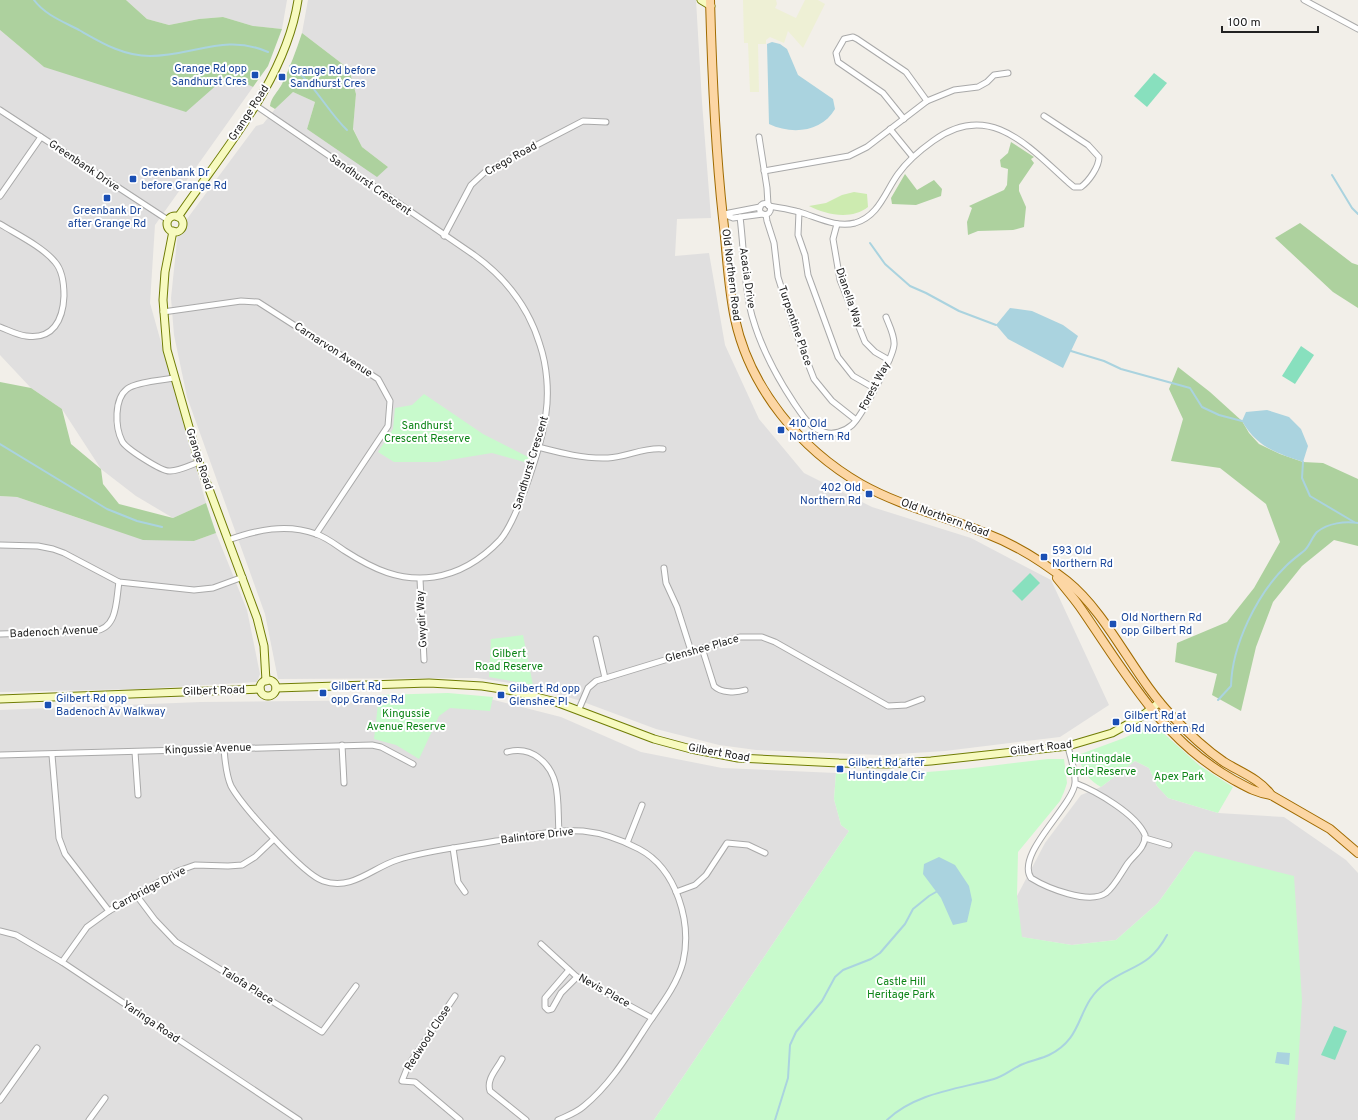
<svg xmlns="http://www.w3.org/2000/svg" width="1358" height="1120" viewBox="0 0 1358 1120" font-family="Overpass,sans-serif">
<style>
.residential{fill:#e0dfdf}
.farmland{fill:#eef0d5}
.grass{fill:#cdebb0}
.forest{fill:#add19e}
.park{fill:#c8facc}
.pitch{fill:#88e0be}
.water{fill:#aad3df}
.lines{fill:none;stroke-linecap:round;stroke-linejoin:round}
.stream{stroke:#aad3df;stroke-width:2}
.street-casing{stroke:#a9a9a9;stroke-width:7}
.secondary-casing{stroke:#707d05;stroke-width:9}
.primary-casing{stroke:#a06b00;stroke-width:10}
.street{stroke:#fff;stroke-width:5}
.secondary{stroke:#f7fabf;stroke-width:7}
.primary{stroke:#fcd6a4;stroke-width:8}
.transit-dot{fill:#1a4fb4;stroke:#fff;stroke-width:1.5}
.labels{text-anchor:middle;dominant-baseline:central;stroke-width:4;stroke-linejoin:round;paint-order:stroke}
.transit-label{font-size:11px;fill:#164399;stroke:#fff;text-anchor:start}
.street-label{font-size:11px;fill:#222;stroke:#fff}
.park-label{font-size:11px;fill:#0c8416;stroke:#fff}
</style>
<rect width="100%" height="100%" fill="#f2efe9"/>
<g class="residential">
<polygon points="126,0 287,0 282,29 253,26 223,17 199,19 169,25 147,19"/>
<polygon points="308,0 696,0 702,102 711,218 677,219 675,256 709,253 725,345 759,419 804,473 872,507 971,538 1051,580 1109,705 1060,737 945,751 883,755 852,754 756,750 719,745 656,729 578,700 529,686 477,678 278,679 265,614 187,397 174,335 171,298 178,231 256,126 263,124 275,109 293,92 315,102 307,129 388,167 362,147 353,128 356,94 349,69 302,33"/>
<polygon points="0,30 44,67 228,75 253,87 155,225 150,303 206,503 173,518 136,496 101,469 62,409 31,388 0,355"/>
<polygon points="0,496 17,497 87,521 194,541 216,533 247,610 260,674 257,682 139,689 0,692"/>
<polygon points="490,699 561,717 641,752 722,768 836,773 834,799 841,825 849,831 654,1120 0,1120 0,710 201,702"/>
<polygon points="1135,761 1149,768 1157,786 1168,798 1218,813 1284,817 1346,860 1358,873 1358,1120 1295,1120 1195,851 1158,903 1116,940 1072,945 1021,937 1017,896 1045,843 1081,795 1101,787"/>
</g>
<polygon class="farmland" points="743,0 776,0 777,4 775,8 796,18 805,0 818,0 825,4 803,48 788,31 784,43 770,37 766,40 766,44 758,44 759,92 750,92 748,43 744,43"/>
<path class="grass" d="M854,192L867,194L868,207C852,220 826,215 809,206L826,203L842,195Z"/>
<g class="forest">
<polygon points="0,0 126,0 147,19 169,25 199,19 223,17 253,26 282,29 268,66 253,87 228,75 186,112 44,67 0,30"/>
<path d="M302,33L349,69L356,94L353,129L362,147L388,167L377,177L307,129L315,102L293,92L275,109L270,106C271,97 278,92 282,84C290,67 296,51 302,33Z"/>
<polygon points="1011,142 1034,157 1031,159 1034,163 1019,185 1019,191 1026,207 1024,227 1013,230 978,231 968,235 967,222 972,208 969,206 1004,190 1007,185 1008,169 1001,167 1000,160 1008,153"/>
<polygon points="905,174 917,190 934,180 942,189 941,196 916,205 892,204 891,198"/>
<polygon points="1300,223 1352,263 1358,265 1358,308 1333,292 1275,238"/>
<polygon points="1178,367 1210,392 1242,421 1249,433 1259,444 1280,454 1303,462 1323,463 1358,479 1358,546 1334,540 1302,566 1273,602 1256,647 1241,711 1212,695 1217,674 1175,662 1177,643 1227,622 1254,588 1280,542 1266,504 1220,468 1171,461 1183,419 1169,389"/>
<polygon points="0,382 31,388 62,409 71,444 101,469 103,484 119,504 173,518 206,503 216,533 194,541 143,540 17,497 0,496"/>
</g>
<g class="park">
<polygon points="424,394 483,434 530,458 528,463 492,453 437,462 394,462 378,452 393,429 395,408 412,405"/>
<polygon points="523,635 533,685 489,677 491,639"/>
<polygon points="448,693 493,697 490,711 450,708 439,716 419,759 396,745 374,739 379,695"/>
<path d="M1151,725L1161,731L1200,766L1233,787L1218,813L1168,798L1157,786L1149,768L1135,761L1101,787C1087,779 1082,770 1078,755L1124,738Z"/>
<polygon points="1048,759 1064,759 1067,783 1064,792 1060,801 1018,852 1017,896 1022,937 1072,945 1116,940 1158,903 1195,851 1294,876 1302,1000 1295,1120 654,1120 849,831 841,825 834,799 836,773 902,774 965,769"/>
</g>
<g class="pitch">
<polygon points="1154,73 1167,83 1147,107 1134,96"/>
<polygon points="1301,346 1314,355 1295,384 1282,376"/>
<polygon points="1030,573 1040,583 1022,601 1012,591"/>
<polygon points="1334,1026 1347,1031 1335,1060 1321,1055"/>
</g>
<g class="water">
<path d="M772,42L780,44L787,49L798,75L833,99L835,109C822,132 792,135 769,124L767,44Z"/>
<polygon points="1010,308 1032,311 1063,325 1078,336 1063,368 1008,339 996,325"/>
<path d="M1267,410L1289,417L1301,429L1308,446L1303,462C1275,452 1258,448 1242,421L1246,412Z"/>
<polygon points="939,857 955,865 969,886 972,900 967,922 953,925 941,898 923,874 924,864"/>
<polygon points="1277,1052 1290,1053 1289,1065 1275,1063"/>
</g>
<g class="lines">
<g class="stream">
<path d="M34,0C45,15 64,22 79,30C102,43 123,56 150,56C193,56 225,33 268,52"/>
<path d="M290,66C314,82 326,110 347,130"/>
<polyline points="1332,175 1352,208 1358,214"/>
<polyline points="870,243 885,264 910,286 926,293 959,311 996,325"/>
<polyline points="1071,351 1104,361 1121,369 1190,388 1202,407 1219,415 1242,421"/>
<polyline points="0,444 107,509 137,521 162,527"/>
<polyline points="1303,462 1302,478 1310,496 1354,522"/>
<path d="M1218,700L1231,686C1232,645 1257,594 1286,566C1292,560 1299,555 1305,550C1310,545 1312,537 1317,532C1328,523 1345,521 1358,523"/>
<polyline points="775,1120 788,1078 790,1045 796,1032 822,1001 835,977 843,970 871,959 880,953 905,924 913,909 929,896 936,892"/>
<path d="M887,1120C915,1093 958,1089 994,1079C1005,1076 1013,1068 1023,1064C1032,1060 1041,1059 1049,1055C1086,1037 1075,1005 1106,983C1133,964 1149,968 1167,935"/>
</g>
<g class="street-casing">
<g id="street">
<polyline points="1304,0 1358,29"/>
<polyline points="0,110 168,220"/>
<polyline points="904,119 883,93 838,62 836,53 844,39 853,37 857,39 906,72 927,101"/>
<polyline points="890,129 912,156"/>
<polyline points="759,137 767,188 768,205"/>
<polyline points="764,171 849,156 867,147 927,101 954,90 978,87 987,82 994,75 1008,73"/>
<polyline points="0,196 41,137"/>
<circle cx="765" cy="209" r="5.5"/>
<path d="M769,206C779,208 789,209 799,212C817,217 836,228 855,223C879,216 885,192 898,174C908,160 919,151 933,141C989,100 1028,146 1068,182L1074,187H1081C1089,181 1099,167 1099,157L1088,145L1044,116"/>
<polyline points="799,212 798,235 805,255 808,275 838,357 853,376 874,388"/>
<polyline points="723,214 733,218 763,214"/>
<polyline points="724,214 760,207"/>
<polyline points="766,215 767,221 774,243 778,277 793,325 814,379 832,401 856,420"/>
<path d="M740,217C744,248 744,287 752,316C761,348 776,376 794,403C801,413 810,429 824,432C833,435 844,432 852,425C861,417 893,358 894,345C895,336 889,325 886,317"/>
<path d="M0,224C16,234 43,247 55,262C63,271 64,285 64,296C63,320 53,340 26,336C17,335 8,330 0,327"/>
<polyline points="837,224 833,239 840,280 865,342 875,352 889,360"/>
<polyline points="444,236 471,185 485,172 583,121 606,122"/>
<polyline points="163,312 241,301 258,302 378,379 390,401 388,426 316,534"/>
<path d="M174,378C163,380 135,382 127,389C114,399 115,427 122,441C125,448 162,472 170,471C179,471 191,465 199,462"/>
<path d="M538,447C561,453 584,459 608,458C627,457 644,447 663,449"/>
<path d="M228,540C257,530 286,523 316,534C326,537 336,545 345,551C373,569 400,582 434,577C460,573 482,559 500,540C518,519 543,441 546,413C549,392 547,366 540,345C529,308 506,278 474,255L255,105"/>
<polyline points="0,545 38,546 53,549 64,553 119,582 194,590 213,588 243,577"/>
<polyline points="664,568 666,583 677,607 691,651"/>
<polyline points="420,579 424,660"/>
<path d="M0,634L94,631C118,629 116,600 119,582"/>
<polyline points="596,639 605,678"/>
<path d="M702,648L714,686C721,693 736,693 745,690"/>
<polyline points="579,709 588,688 596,681 740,637 762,637 775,642 888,706 906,705 922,699"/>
<polyline points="342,745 344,783"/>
<path d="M1068,746C1070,757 1076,772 1075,783C1073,806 1015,854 1031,878C1047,888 1089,905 1106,893C1115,886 1121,873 1128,863C1134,855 1146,847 1145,835C1136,814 1096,791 1075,783"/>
<path d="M224,749C225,761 226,775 231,786C242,806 303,874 323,881C352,891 372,868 397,860C428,850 464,847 496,841C524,837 554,829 583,831C603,833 622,840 639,849C677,869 692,923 683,962C677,985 661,1005 648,1024C629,1053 611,1084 584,1106C576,1113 567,1116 558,1120"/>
<polyline points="135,752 138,795"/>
<path d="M507,752C518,749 529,750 539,758C562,775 557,805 559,832"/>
<polyline points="0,755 372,745 381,747 413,764"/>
<polyline points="52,755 59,838 65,854 109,911"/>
<polyline points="1145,838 1169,845"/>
<polyline points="627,843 642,805"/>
<polyline points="453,848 458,882 465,892"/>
<polyline points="676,892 695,885 706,875 727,843 748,845 765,853"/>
<polyline points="137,896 155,920 176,942 322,1032 356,986"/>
<polyline points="0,931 16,935 62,962 299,1120"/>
<polyline points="541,944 577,977 652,1018"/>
<polyline points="62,962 87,927 109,911 178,871 195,865 228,866 242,865 255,857 274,839"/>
<polyline points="569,970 545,998 545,1007 548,1010 552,1009 561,993 577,977"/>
<polyline points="455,996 408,1066 402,1081 415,1082 460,1120"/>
<path d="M502,1059C497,1069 486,1079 490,1091L526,1120"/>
<polyline points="0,1100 37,1048"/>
<polyline points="89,1120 105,1098"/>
</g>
</g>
<g class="secondary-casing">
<g id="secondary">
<polyline points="701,0 711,6"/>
<circle cx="175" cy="224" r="8"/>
<path d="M178,217C223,151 286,80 298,0"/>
<polyline points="173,231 165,272 163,300 167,350 199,462 257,618 264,646 266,681"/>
<circle cx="268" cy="688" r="8"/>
<polyline points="276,688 429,683 482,686 508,690 556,702 654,739 691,749 738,758 839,763 887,764 931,761 1068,746 1112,733 1139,718 1160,702"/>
<polyline points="0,699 260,689"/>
</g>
</g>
<g class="primary-casing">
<g id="primary">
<path d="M710,0C712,73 715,146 723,218C727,252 728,286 735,319C750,388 800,449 861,484C900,506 944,516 985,533C1014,544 1043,562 1067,581C1109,615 1134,677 1172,716C1188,733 1205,749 1224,762C1240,772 1260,779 1271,795"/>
<path d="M1057,578C1065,588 1073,597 1080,607C1125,672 1161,739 1232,779C1245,786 1256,793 1271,795L1330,829L1358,853"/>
</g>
</g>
<use href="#street" class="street"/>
<use href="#secondary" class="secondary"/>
<use href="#primary" class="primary"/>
</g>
<g class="transit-dot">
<rect x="251" y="71" width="8" height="8" rx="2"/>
<rect x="278" y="73" width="8" height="8" rx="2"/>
<rect x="129" y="175" width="8" height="8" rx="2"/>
<rect x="103" y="194" width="8" height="8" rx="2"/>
<rect x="777" y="426" width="8" height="8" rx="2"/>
<rect x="865" y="490" width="8" height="8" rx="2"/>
<rect x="1040" y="553" width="8" height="8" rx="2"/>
<rect x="1109" y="620" width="8" height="8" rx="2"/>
<rect x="319" y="689" width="8" height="8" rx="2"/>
<rect x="497" y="691" width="8" height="8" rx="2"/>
<rect x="44" y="701" width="8" height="8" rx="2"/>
<rect x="1112" y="718" width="8" height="8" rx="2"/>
<rect x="836" y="765" width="8" height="8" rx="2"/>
</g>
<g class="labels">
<g class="transit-label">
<text x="247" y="69" text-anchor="end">Grange Rd opp<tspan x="247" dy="13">Sandhurst Cres</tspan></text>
<text x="290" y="71">Grange Rd before<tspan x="290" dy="13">Sandhurst Cres</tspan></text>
<text x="141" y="173">Greenbank Dr<tspan x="141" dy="13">before Grange Rd</tspan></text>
<text x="107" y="211" text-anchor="middle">Greenbank Dr<tspan x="107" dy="13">after Grange Rd</tspan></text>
<text x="789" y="424">410 Old<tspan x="789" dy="13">Northern Rd</tspan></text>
<text x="861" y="488" text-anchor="end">402 Old<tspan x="861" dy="13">Northern Rd</tspan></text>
<text x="1052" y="551">593 Old<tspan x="1052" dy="13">Northern Rd</tspan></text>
<text x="1121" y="618">Old Northern Rd<tspan x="1121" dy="13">opp Gilbert Rd</tspan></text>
<text x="331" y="687">Gilbert Rd<tspan x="331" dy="13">opp Grange Rd</tspan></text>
<text x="509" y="689">Gilbert Rd opp<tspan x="509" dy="13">Glenshee Pl</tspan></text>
<text x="56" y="699">Gilbert Rd opp<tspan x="56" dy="13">Badenoch Av Walkway</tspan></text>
<text x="1124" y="716">Gilbert Rd at<tspan x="1124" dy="13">Old Northern Rd</tspan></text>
<text x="848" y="763">Gilbert Rd after<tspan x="848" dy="13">Huntingdale Cir</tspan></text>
</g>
<g class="street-label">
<text transform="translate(249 113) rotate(-57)">Grange Road</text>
<text transform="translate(511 159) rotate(-29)">Crego Road</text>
<text transform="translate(84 166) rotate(34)">Greenbank Drive</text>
<text transform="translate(370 185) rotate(35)">Sandhurst Crescent</text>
<text transform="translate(731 275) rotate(83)">Old Northern Road</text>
<text transform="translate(747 278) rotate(82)">Acacia Drive</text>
<text transform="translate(849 298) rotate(71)">Dianella Way</text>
<text transform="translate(795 326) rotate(71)">Turpentine Place</text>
<text transform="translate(333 350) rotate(33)">Carnarvon Avenue</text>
<text transform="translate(875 386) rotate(-62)">Forest Way</text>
<text transform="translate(199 459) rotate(72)">Grange Road</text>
<text transform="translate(531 463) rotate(-73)">Sandhurst Crescent</text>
<text transform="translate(945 518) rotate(20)">Old Northern Road</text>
<text transform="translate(422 619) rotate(-93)">Gwydir Way</text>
<text transform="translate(54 632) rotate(-3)">Badenoch Avenue</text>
<text transform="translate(702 649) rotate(-16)">Glenshee Place</text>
<text transform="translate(214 691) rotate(-2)">Gilbert Road</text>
<text transform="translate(1041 748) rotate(-7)">Gilbert Road</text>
<text transform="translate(208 749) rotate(-2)">Kingussie Avenue</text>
<text transform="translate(719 753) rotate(10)">Gilbert Road</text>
<text transform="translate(537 836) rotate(-7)">Balintore Drive</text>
<text transform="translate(149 889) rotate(-28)">Carrbridge Drive</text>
<text transform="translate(247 986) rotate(32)">Talofa Place</text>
<text transform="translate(604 991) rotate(29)">Nevis Place</text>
<text transform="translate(151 1022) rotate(34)">Yaringa Road</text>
<text transform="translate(428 1038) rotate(-57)">Redwood Close</text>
</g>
<g class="park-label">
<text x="427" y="426">Sandhurst<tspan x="427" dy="13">Crescent Reserve</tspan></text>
<text x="509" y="654">Gilbert<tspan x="509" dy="13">Road Reserve</tspan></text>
<text x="406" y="714">Kingussie<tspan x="406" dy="13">Avenue Reserve</tspan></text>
<text x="1101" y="759">Huntingdale<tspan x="1101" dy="13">Circle Reserve</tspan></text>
<text x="1179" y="777">Apex Park</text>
<text x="901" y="982">Castle Hill<tspan x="901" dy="13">Heritage Park</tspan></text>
</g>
</g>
<path d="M1222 26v6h96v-6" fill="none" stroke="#222222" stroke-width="2"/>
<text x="1228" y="26" font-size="12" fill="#222222" stroke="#ffffff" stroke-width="3" paint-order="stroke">100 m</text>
</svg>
